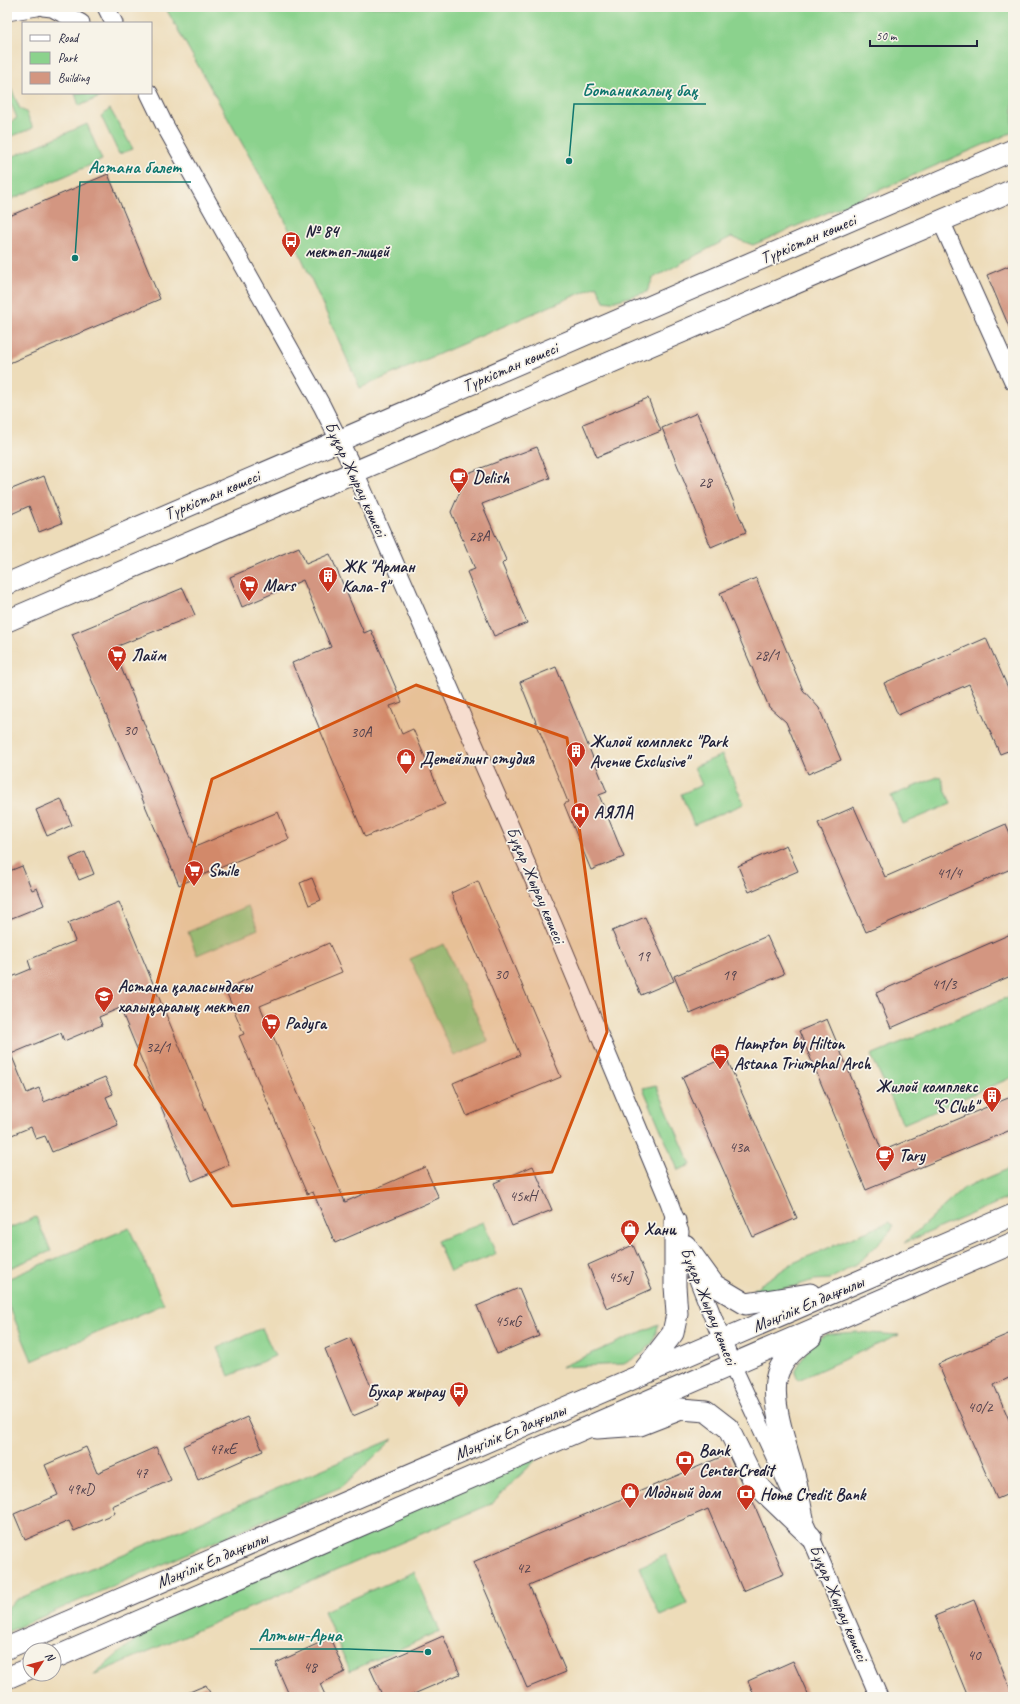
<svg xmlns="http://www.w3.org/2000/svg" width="1020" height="1704" viewBox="0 0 1020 1704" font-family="Caveat,sans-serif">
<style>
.green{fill:#8bd28d;stroke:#567a64}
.building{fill:#d39681}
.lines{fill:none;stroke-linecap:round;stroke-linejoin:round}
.minor-casing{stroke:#403e4e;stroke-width:19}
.major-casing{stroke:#403e4e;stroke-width:23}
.minor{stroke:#fff;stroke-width:17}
.major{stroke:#fff;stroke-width:21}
.marked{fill:#d45411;fill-opacity:0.2;stroke:#d45411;stroke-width:3;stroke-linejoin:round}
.labels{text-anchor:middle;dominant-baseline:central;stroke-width:3.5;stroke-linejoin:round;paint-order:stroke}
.number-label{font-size:15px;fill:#4e3f4c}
.poi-label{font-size:17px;font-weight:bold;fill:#22223b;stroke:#f7f3e8;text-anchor:start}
.street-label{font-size:17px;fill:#22223b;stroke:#f7f3e8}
.leader{fill:none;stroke:#0f766e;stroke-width:1.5}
.callout-dot{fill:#0f766e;stroke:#f7f3e8;stroke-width:1.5}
.callout-label{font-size:18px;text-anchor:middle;font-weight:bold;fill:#0f766e;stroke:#f7f3e8;stroke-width:3.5;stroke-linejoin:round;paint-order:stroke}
</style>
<rect width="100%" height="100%" fill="#f7f3e8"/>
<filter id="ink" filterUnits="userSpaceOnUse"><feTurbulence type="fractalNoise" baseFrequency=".025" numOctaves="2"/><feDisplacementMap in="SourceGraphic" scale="8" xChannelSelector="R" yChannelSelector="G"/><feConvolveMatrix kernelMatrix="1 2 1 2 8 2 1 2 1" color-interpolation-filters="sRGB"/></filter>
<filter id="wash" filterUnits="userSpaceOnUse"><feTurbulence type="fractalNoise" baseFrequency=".012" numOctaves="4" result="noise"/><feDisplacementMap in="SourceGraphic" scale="16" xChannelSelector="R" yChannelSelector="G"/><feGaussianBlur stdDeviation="0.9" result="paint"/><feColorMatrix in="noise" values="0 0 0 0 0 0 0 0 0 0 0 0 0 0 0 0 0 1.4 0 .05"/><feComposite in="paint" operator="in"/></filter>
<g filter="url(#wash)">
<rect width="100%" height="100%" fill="#eddcb9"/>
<g class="green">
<polygon points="165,7 1013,7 1013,132 753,245 731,237 653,278 647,292 611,302 604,301 597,286 360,388 283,216"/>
<polygon points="7,79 20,109 26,112 33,128 7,138 7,121 8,124 17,118 7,94"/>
<polygon points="75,93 97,93 100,97 79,106"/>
<polygon points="110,109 133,149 119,154 101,116"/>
<polygon points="87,124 102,160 7,201 7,159"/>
<polygon points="722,755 744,804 694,825 681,794 702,785 694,767"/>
<polygon points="940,776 951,804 903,824 891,796"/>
<polygon points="248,906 258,929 197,955 188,932"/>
<polygon points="444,944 488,1041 454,1056 410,959"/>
<polygon points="1013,995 1013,1077 903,1124 871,1055"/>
<polygon points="656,1085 691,1165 678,1170 643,1088"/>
<polygon points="1013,1167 1013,1196 904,1243 964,1188"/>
<polygon points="36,1217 51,1251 7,1269 7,1229"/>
<polygon points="483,1222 496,1254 450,1272 437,1241"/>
<polygon points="889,1222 893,1226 891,1231 866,1256 850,1268 830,1279 814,1280 792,1287 755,1293 755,1288 793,1263"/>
<polygon points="129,1228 164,1304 32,1361 7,1301 7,1279"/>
<polygon points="659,1324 653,1342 643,1353 624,1364 561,1367"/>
<polygon points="262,1328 275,1356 229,1376 217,1348"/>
<path d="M855,1332L899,1335L798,1380L795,1373C800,1361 811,1342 823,1336C830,1333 847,1333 855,1332Z"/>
<polygon points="393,1439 343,1486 7,1632 7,1608 16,1600"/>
<polygon points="547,1449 491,1504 93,1675 160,1619"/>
<polygon points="666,1555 687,1604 660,1616 639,1567"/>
<polygon points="414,1572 440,1631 350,1671 324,1611"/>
</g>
<g id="blocks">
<g class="building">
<polygon points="108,174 160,299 7,364 7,217"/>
<polygon points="1013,264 1013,336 987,275"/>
<polygon points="648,398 661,431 597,457 583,424"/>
<polygon points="697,413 746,532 711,547 662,428"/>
<polygon points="537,447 550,478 482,504 506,560 502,564 527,623 494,636 467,572 475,569 451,512 468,473"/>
<polygon points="44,476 62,523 39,532 29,506 7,516 7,491"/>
<polygon points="299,547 306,564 330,554 364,633 371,630 402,702 390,706 402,734 413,729 445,804 365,837 292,663 331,647 303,580 242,607 230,577"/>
<polygon points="756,578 803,690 819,708 841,760 808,774 786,722 769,707 720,593"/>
<polygon points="183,588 195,615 113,648 195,847 278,812 289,839 179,885 72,634"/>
<polygon points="986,638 1013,699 1013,749 1000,754 969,684 898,715 884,683"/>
<polygon points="556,667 607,792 599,795 624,857 591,870 564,804 568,802 520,682"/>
<polygon points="61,799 72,825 47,836 36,810"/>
<polygon points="854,807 885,877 1006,824 1013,840 1013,868 866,932 818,823"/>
<polygon points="786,845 798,871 749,892 738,866"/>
<polygon points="85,852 94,874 79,880 70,859"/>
<polygon points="22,866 32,890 37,888 44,905 7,920 7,872"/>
<polygon points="312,878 321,900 309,905 300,883"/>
<polygon points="478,881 561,1077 467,1116 453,1083 520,1055 451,893"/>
<polygon points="119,902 229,1165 192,1181 120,1008 99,1017 102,1025 64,1041 61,1033 11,1054 27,1093 39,1088 44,1102 105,1077 113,1094 106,1097 118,1125 52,1152 45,1136 36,1139 31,1127 7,1137 7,979 31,969 28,960 75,941 68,923"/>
<polygon points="645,917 674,981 641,995 612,931"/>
<polygon points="1013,933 1013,975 891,1028 876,993"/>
<polygon points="767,936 784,974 690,1014 674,976"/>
<polygon points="329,943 342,972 260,1006 345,1202 425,1167 439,1198 335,1243 313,1192 307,1194 239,1036 244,1034 225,989"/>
<polygon points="827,1019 882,1151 1013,1096 1013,1129 866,1190 799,1031"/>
<polygon points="726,1057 797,1218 753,1237 682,1077"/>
<polygon points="533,1166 552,1210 512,1226 494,1183"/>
<polygon points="633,1245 652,1289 607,1309 588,1265"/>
<polygon points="519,1288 539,1336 497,1354 477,1306"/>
<polygon points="1013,1332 1013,1376 994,1385 1013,1429 1013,1492 997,1499 938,1364"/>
<polygon points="350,1338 379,1405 353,1416 325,1349"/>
<polygon points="247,1417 263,1451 198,1480 183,1446"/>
<polygon points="86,1447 97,1473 156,1447 171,1480 112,1506 115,1513 74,1531 69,1521 25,1540 14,1514 58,1495 45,1465"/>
<polygon points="728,1454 744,1488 750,1495 784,1574 743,1591 708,1509 529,1585 566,1672 527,1688 473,1562"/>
<polygon points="974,1600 1013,1695 1013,1697 968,1697 935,1616"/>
<polygon points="443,1636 460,1674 407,1697 383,1697 370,1668"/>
<polygon points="330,1638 345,1672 320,1684 326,1697 290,1697 276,1665 278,1665 276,1663"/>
<polygon points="793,1661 809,1697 755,1697 748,1681"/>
<polygon points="206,1685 212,1697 178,1697"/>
</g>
</g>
</g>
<g filter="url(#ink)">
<use href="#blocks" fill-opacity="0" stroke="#403e4e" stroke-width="1"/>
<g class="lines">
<g class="minor-casing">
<g id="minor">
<polyline points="43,7 52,8 81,23"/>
<polyline points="106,7 114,23"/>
<polyline points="7,12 37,7"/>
<polyline points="149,93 164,124 322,406 355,472 553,924 669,1202 680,1232"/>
<polyline points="941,221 1013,381"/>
<polyline points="691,1262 732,1365 794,1498"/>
<polyline points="806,1526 879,1697"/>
</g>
</g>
<g class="major-casing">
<g id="major">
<polyline points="7,584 1013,150"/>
<polyline points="7,621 1013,190"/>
<polyline points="685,1245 714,1285 746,1304 810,1294"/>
<polyline points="642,1373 673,1333 677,1314 675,1286 675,1221"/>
<polyline points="597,1428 640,1425 681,1409 706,1411 728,1428 755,1483 811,1537"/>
<path d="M803,1518C800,1505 798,1491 795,1478C788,1450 767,1397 779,1370C785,1357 799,1345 811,1337"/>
<polyline points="7,1648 1013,1215"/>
<polyline points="54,1658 1013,1243"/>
<polyline points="7,1678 30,1668"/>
</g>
</g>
<use href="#minor" class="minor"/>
<use href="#major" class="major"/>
</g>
</g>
<path class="marked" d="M416,685L567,738L607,1032L552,1172L232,1206L135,1065L212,779Z"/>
<defs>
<g id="bus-pin" transform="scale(1)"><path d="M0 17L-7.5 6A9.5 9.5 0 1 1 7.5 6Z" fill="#c8321e" stroke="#f7f3e8"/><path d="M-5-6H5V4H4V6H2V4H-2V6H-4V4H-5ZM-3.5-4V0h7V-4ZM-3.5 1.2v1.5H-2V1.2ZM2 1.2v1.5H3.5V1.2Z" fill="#fff"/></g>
<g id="cafe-pin" transform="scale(1)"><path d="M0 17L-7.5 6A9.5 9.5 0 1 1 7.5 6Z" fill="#c8321e" stroke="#f7f3e8"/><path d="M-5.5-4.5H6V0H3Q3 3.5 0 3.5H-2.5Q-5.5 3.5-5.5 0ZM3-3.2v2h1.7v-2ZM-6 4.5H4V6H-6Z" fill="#fff"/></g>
<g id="building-pin" transform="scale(1)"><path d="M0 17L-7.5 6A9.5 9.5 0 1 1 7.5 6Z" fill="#c8321e" stroke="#f7f3e8"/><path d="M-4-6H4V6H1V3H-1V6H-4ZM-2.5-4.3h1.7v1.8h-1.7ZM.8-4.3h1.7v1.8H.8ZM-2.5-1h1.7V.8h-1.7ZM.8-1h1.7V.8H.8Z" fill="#fff"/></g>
<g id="supermarket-pin" transform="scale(1)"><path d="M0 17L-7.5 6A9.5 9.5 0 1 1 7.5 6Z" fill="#c8321e" stroke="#f7f3e8"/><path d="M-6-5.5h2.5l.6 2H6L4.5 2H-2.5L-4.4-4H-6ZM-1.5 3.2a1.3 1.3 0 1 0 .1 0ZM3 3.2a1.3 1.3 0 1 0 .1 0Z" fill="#fff"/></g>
<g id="shop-pin" transform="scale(1)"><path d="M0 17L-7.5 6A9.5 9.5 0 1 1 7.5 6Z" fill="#c8321e" stroke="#f7f3e8"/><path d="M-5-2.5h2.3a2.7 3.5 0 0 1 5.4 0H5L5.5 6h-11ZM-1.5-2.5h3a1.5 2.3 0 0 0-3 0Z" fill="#fff"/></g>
<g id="hospital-pin" transform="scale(1)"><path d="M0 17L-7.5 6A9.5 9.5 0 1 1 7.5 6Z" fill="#c8321e" stroke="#f7f3e8"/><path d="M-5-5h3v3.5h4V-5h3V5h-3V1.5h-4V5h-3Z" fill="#fff"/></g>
<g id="school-pin" transform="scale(1)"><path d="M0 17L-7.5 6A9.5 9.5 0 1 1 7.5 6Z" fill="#c8321e" stroke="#f7f3e8"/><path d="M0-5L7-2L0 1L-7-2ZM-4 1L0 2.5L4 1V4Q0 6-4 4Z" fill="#fff"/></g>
<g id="hotel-pin" transform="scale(1)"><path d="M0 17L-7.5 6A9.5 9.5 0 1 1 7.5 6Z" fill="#c8321e" stroke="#f7f3e8"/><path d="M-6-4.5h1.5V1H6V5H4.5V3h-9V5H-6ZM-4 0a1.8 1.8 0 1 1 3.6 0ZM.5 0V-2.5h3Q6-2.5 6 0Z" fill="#fff"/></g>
<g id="bank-pin" transform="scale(1)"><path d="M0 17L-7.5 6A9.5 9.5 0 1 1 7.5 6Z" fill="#c8321e" stroke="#f7f3e8"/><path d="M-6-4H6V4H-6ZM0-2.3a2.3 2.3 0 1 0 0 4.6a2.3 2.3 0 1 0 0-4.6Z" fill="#fff"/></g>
</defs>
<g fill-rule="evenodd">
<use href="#bus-pin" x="291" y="241"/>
<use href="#cafe-pin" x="459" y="477"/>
<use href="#building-pin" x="328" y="576"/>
<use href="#supermarket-pin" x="249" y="585"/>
<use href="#supermarket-pin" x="117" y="655"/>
<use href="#building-pin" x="576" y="751"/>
<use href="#shop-pin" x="406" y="758"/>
<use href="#hospital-pin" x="580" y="812"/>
<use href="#supermarket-pin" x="194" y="870"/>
<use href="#school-pin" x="104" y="996"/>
<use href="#supermarket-pin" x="271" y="1023"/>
<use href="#hotel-pin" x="720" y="1053"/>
<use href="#building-pin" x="992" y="1096"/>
<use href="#cafe-pin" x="885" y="1155"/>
<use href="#shop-pin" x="630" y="1229"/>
<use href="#bus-pin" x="459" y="1391"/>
<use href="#bank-pin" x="685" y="1460"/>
<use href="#shop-pin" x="630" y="1492"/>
<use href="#bank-pin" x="746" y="1494"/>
</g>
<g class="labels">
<g class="number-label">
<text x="705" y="482">28</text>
<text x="479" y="536">28А</text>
<text x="767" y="655">28/1</text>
<text x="130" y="730">30</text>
<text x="361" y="732">30А</text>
<text x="949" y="873">41/4</text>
<text x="643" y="956">19</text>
<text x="501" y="974">30</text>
<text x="729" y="975">19</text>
<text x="944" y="984">41/3</text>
<text x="158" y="1047">32/1</text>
<text x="739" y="1147">43а</text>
<text x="523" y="1196">45кH</text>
<text x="620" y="1277">45кJ</text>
<text x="508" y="1321">45кG</text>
<text x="980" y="1407">40/2</text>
<text x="223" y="1449">47кЕ</text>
<text x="141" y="1473">47</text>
<text x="80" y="1489">49кD</text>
<text x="523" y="1568">42</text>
<text x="974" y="1655">40</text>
<text x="310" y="1667">48</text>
</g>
<g class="poi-label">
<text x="305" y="231">№ 84<tspan x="305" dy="20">мектеп-лицей</tspan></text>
<text x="473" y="477">Delish</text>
<text x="342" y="566">ЖК "Арман<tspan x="342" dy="20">Кала-9"</tspan></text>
<text x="263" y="585">Mars</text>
<text x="131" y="655">Лайм</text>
<text x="590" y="741">Жилой комплекс "Park<tspan x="590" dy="20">Avenue Exclusive"</tspan></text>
<text x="420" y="758">Детейлинг студия</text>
<text x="594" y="812">АЯЛА</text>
<text x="208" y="870">Smile</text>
<text x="118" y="986">Астана қаласындағы<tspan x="118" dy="20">халықаралық мектеп</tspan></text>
<text x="285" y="1023">Радуга</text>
<text x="734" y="1043">Hampton by Hilton<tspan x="734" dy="20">Astana Triumphal Arch</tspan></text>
<text x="978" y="1086" text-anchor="end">Жилой комплекс<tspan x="978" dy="20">"S Club"</tspan></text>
<text x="899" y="1155">Tary</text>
<text x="644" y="1229">Хани</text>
<text x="445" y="1391" text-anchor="end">Бухар жырау</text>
<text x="699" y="1450">Bank<tspan x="699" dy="20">CenterCredit</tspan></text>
<text x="644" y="1492">Модный дом</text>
<text x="760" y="1494">Home Credit Bank</text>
</g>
<g class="street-label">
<text transform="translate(808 239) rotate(-23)">Түркістан көшесі</text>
<text transform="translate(510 367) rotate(-23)">Түркістан көшесі</text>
<text transform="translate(356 479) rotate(65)">Бұқар Жырау көшесі</text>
<text transform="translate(212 495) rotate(-23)">Түркістан көшесі</text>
<text transform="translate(536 885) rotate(67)">Бұқар Жырау көшесі</text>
<text transform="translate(808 1304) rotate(-23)">Мәңгілік Ел даңғылы</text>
<text transform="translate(709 1306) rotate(68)">Бұқар Жырау көшесі</text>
<text transform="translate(510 1432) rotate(-23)">Мәңгілік Ел даңғылы</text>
<text transform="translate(212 1560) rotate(-23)">Мәңгілік Ел даңғылы</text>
<text transform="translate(839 1603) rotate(67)">Бұқар Жырау көшесі</text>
</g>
</g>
<path class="leader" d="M569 161L574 104H706M75 258L80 182H191M428 1652L349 1649H250"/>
<g class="callout-dot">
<circle cx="569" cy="161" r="4"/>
<circle cx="75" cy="258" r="4"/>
<circle cx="428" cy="1652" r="4"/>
</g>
<g class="callout-label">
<text x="640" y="96">Ботаникалық бақ</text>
<text x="135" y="173">Астана балет</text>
<text x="300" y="1641">Алтын-Арна</text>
</g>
<rect width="1020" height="1704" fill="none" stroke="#f7f3e8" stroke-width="24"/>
<rect x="22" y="22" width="130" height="72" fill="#f7f3e8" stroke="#a29fa3"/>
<rect x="30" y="35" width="20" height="6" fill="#ffffff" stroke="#a29fa3"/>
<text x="58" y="42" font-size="12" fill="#22223b">Road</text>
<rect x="30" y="52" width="20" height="12" fill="#8bd28d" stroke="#a29fa3"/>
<text x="58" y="62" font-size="12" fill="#22223b">Park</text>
<rect x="30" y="72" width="20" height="12" fill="#d39681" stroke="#a29fa3"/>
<text x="58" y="82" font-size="12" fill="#22223b">Building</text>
<g transform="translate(42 1662) rotate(54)"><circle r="19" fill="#f7f3e8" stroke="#a29fa3"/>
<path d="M0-3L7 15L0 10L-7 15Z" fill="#c8321e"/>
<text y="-6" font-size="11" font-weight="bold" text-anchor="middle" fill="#22223b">N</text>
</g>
<path d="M870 40v6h107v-6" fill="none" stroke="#22223b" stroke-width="2"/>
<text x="876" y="40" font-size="12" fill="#22223b" stroke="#f7f3e8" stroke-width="3" paint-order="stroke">50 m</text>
</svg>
